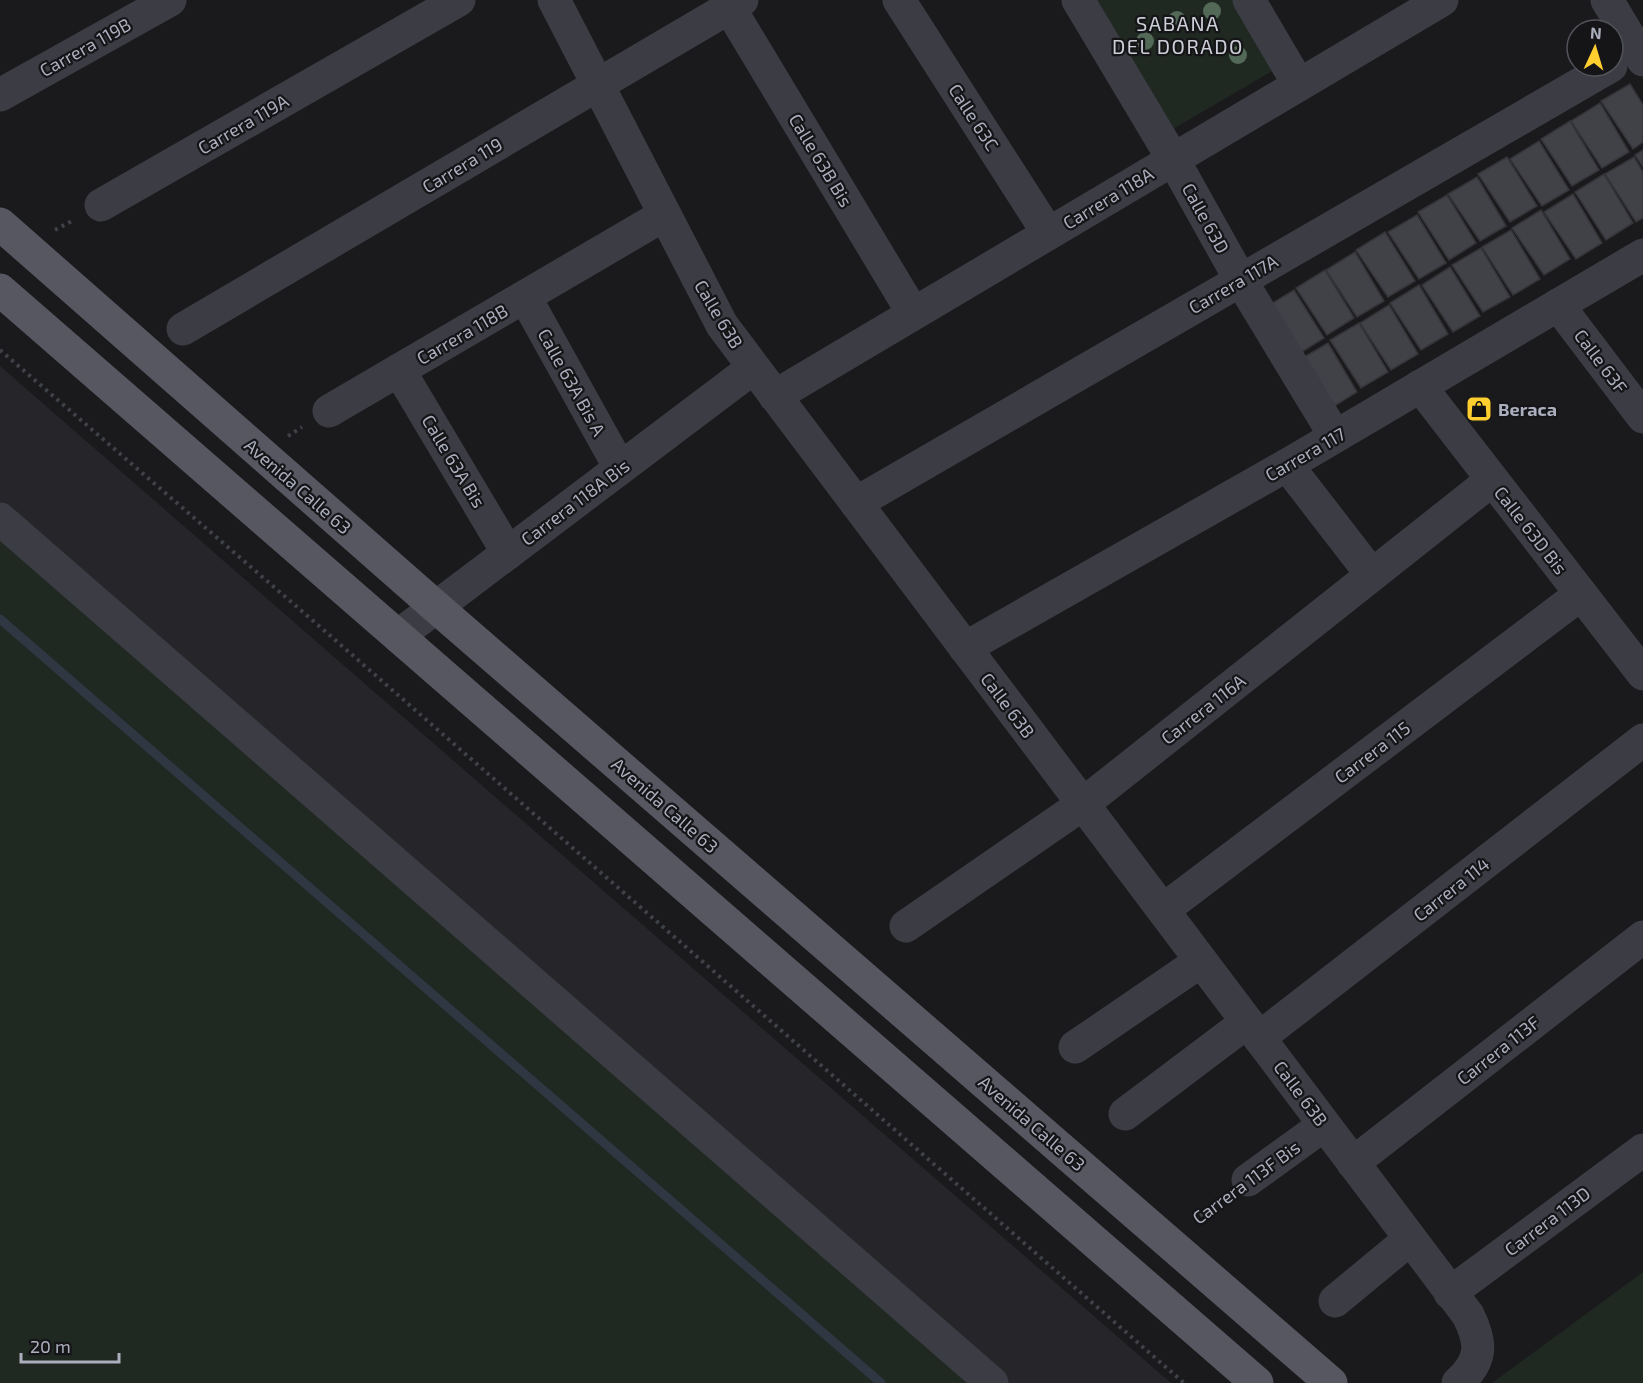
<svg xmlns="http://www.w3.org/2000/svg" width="1643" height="1383" viewBox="0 0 1643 1383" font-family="'Exo 2',sans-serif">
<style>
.built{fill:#26262a}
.green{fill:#1f2821}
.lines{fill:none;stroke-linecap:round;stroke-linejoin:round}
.stream{stroke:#2e3742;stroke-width:9}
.building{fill:#414247;stroke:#343439;stroke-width:1.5}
.path{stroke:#404249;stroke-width:4;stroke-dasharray:3 4.5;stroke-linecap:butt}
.minor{stroke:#3c3d44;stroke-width:33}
.major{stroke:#565761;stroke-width:33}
.tree{fill:#536958}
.labels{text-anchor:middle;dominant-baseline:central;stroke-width:4.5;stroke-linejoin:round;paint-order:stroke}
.street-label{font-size:18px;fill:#abafbd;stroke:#151518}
.poi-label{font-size:18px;font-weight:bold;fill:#abafbd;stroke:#151518;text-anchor:start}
.neighbourhood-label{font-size:20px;letter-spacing:1.5px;fill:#cdcfd8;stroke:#151518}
</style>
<rect width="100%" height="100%" fill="#1a1a1d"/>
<polygon class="built" points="0,366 387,703 1171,1383 0,1383"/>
<g class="green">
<polygon points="1089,0 1242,0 1281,66 1168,132"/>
<polygon points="0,535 977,1383 0,1383"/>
<polygon points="1643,1272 1643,1383 1492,1383"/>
</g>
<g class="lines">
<polyline class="stream" points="0,619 881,1383"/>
</g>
<g class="building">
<polygon points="1630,84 1643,105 1643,142 1633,149 1601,101"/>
<polygon points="1600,103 1629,152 1602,168 1571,121"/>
<polygon points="1570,121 1599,170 1572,186 1541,139"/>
<polygon points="1539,141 1569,190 1542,206 1510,159"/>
<polygon points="1643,150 1643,167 1635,155"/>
<polygon points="1507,157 1537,206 1510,222 1478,174"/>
<polygon points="1634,157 1643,172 1643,218 1636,222 1605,174"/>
<polygon points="1604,174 1633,223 1606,240 1575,192"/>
<polygon points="1477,177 1506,226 1480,241 1448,194"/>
<polygon points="1573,194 1602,243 1576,259 1544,212"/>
<polygon points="1447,195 1476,243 1449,260 1418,212"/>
<polygon points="1541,210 1570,259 1544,275 1512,228"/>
<polygon points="1417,215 1446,263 1419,279 1388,232"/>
<polygon points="1511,230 1540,279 1513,295 1482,247"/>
<polygon points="1385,232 1415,281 1388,297 1356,250"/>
<polygon points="1481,248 1510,297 1483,312 1452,265"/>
<polygon points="1355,252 1384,301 1357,317 1326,270"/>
<polygon points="1450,267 1480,316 1453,332 1422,285"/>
<polygon points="1325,270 1354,318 1327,335 1296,288"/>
<polygon points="1419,285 1448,334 1421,350 1390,303"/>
<polygon points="1294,290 1324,338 1297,355 1266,307"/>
<polygon points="1389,305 1418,354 1391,370 1360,323"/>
<polygon points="1359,323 1388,372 1361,388 1330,340"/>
<polygon points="1328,343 1357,392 1331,408 1299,360"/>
</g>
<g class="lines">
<g class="path">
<polyline points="55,230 72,221"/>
<polyline points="0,350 326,632 1184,1383"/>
<polyline points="288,436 302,427"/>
<polyline points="1194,1220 1222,1200"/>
</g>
<g class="minor">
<path d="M554,0L722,325L1468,1315C1482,1343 1483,1360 1458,1383"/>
<polyline points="899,0 1048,233"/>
<polyline points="1078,0 1173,159 1240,279 1335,436"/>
<polyline points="1249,0 1299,85"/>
<polyline points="1607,0 1643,60"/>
<polyline points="729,7 913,313"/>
<polyline points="0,95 170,0"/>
<polyline points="101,205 459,0"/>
<polyline points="525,297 620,468"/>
<polyline points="1558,305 1643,417"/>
<polyline points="183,329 742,0"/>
<polyline points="399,370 508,553"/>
<polyline points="1420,386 1643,674"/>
<polyline points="775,396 1442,0"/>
<polyline points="329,411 664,215"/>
<polyline points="1287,465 1372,575"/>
<polyline points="856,503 1611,66"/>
<polyline points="0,519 992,1383"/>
<polyline points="398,636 753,368"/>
<polyline points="965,648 1287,465 1643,255"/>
<polyline points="1163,910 1581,594"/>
<polyline points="906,926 1083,804 1492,480"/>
<polyline points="1259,1038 1643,740"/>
<polyline points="1075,1047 1201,961"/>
<polyline points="1125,1114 1247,1022"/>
<polyline points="1353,1163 1643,937"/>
<polyline points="1248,1180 1324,1125"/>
<polyline points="1450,1293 1643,1150"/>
<polyline points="1335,1301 1410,1239"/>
</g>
<g class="major">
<polyline points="0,224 436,607 1331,1383"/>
<polyline points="0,290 1257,1383"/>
</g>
</g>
<g class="tree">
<circle cx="1212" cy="11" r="9"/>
<circle cx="1177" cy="20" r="9"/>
<circle cx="1145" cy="41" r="9"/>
<circle cx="1238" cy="55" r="9"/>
</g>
<defs>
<g id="shop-square" transform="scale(1.35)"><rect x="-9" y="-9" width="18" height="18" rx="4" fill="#ffcf2f" stroke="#151518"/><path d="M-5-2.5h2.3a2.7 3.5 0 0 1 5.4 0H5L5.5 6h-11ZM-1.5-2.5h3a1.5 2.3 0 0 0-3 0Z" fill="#111"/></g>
</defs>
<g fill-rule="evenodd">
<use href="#shop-square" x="1479" y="409"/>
</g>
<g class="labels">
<g class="street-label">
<text transform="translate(85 47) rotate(-29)">Carrera 119B</text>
<text transform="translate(974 117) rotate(57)">Calle 63C</text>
<text transform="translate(243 124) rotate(-30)">Carrera 119A</text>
<text transform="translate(821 160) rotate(59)">Calle 63B Bis</text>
<text transform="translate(462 165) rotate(-31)">Carrera 119</text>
<text transform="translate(1108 198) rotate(-31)">Carrera 118A</text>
<text transform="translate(1206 218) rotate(61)">Calle 63D</text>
<text transform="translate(1233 284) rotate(-30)">Carrera 117A</text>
<text transform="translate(719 314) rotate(59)">Calle 63B</text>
<text transform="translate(462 334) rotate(-30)">Carrera 118B</text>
<text transform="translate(1601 361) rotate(53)">Calle 63F</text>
<text transform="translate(572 382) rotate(61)">Calle 63A Bis A</text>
<text transform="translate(1305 454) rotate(-30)">Carrera 117</text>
<text transform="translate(454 461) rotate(59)">Calle 63A Bis</text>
<text transform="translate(298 486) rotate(41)">Avenida Calle 63</text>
<text transform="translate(575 502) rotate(-37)">Carrera 118A Bis</text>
<text transform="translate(1531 530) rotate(52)">Calle 63D Bis</text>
<text transform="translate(1008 705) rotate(53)">Calle 63B</text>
<text transform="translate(1203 709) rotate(-38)">Carrera 116A</text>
<text transform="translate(1372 752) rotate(-37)">Carrera 115</text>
<text transform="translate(665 805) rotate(41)">Avenida Calle 63</text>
<text transform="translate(1451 889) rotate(-38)">Carrera 114</text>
<text transform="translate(1498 1050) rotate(-38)">Carrera 113F</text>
<text transform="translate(1301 1093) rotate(53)">Calle 63B</text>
<text transform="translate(1032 1123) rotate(41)">Avenida Calle 63</text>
<text transform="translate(1246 1182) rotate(-36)">Carrera 113F Bis</text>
<text transform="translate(1547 1221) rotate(-37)">Carrera 113D</text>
</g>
<g class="poi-label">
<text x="1498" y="409">Beraca</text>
</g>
<g class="neighbourhood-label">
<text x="1178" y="23">SABANA<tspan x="1178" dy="23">DEL DORADO</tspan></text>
</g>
</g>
<g transform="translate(1595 48) rotate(4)"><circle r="28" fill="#151518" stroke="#51535a" stroke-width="1.5"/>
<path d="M0-4.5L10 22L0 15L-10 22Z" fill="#ffcf2f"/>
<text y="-9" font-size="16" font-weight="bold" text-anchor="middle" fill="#abafbd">N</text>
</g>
<path d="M21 1353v9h98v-9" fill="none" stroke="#abafbd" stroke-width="3"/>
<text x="30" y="1353" font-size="18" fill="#abafbd" stroke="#151518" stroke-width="4.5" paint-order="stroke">20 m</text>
</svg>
